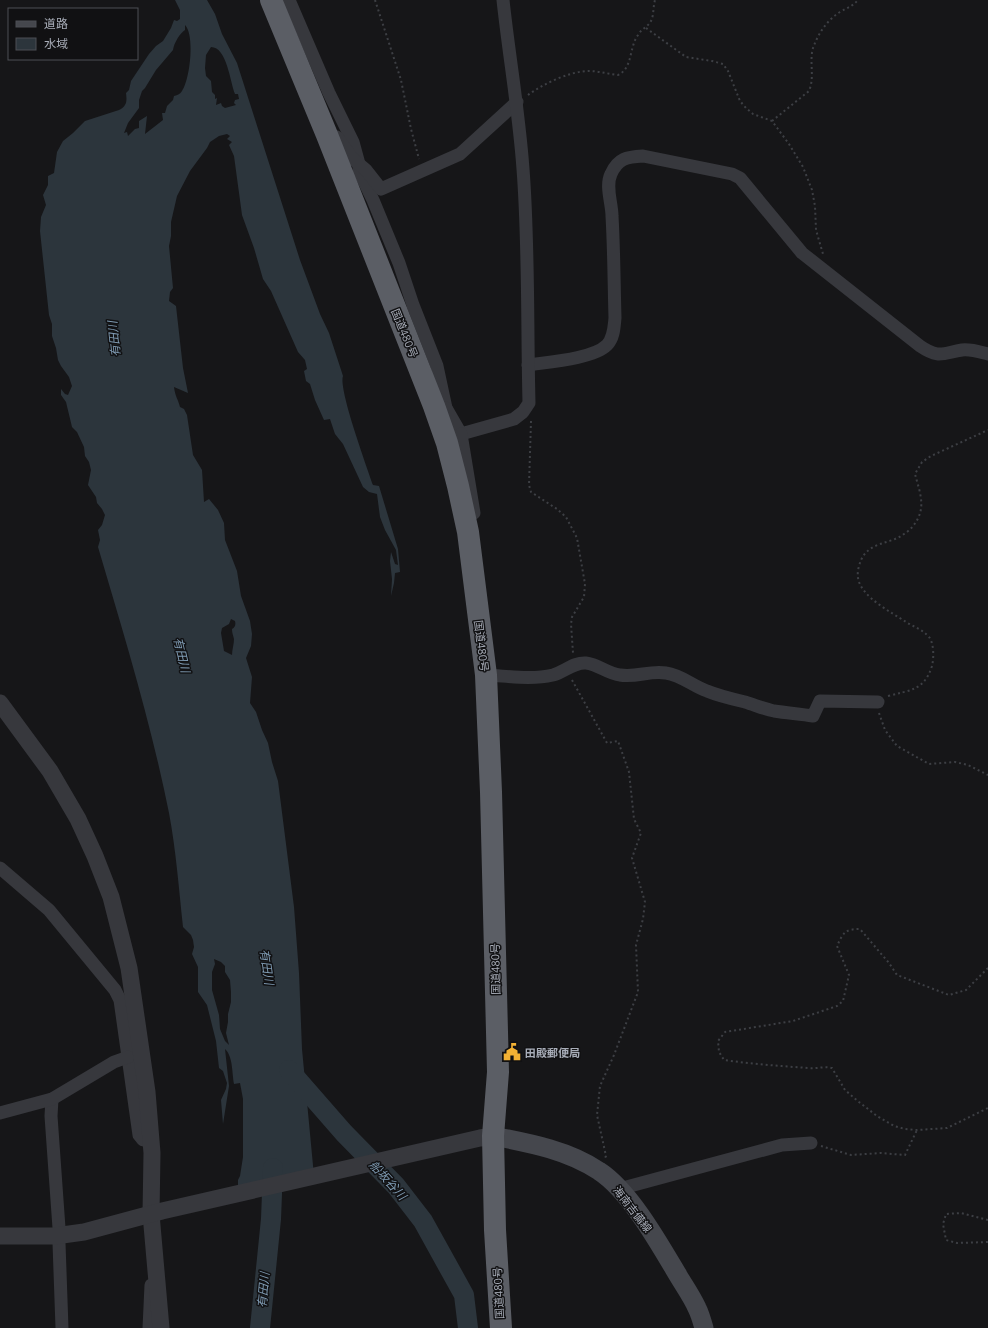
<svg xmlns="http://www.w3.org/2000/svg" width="988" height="1328" viewBox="0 0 988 1328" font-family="'Open Sans','Noto Sans JP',sans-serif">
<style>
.water{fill:#2c353c;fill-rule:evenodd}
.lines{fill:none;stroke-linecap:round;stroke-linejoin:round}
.river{stroke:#2c353c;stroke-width:20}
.path{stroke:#3d3f44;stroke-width:2;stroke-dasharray:2 3;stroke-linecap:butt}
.minor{stroke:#37383d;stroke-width:13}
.tertiary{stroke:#37383d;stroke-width:17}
.secondary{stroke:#45474d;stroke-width:19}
.trunk{stroke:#5b5e65;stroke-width:22}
.labels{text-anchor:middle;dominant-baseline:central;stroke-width:3;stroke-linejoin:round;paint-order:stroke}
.street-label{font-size:11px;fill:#a8adb8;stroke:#111113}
.poi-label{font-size:11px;font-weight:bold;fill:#a8adb8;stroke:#111113;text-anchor:start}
.water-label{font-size:12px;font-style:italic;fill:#7f9bb3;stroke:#111113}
</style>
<rect width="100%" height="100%" fill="#161618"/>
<path class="water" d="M175,0H207L215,14L222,34L237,63L300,260L320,314L329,333L343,376C338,388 367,467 373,485L379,486L398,549L400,572L395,573L394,583L391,596L392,579L390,561L391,552L395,564L398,565L396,550L385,530L380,517L377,494L369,492L363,487L343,444L335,434L330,419L324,420L315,400L310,384L306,381L304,371L307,369L305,360L298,352L271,291L263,279L254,248L242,215L234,156L229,145L232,142L227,139L230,136L227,134L219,136L210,142L207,148L190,171L177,196L171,222V236L169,246L173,288L170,292L169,301L176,306L183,368L188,393L174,387C175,396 178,399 180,407L184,409L187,415L193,455L202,470L204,502L209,499L218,510L224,523L225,540L237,571L241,596L250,621L252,634L251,646L246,658L252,677L250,703L256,712L262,730L268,743L272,762L278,781L294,907L299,973L302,1049L314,1176L238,1186V1180L240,1176L243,1157V1099L240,1083L234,1084C232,1073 233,1056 225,1049L229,1086L223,1124L221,1100L226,1089L227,1083L223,1071L219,1068L216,1041L207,1005L198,992V967L192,954L194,947L193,940L191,935L183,927C179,890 176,850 169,813C151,723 124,635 98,547L100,540L98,530L102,525L105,515L102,509L97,503L96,497L88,485L91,470L89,462L85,456L84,447L77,432L72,427L66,402L61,395V389L65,394L68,395L72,386L69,377L61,366L58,360L56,348L52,336V324L49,315L40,231L41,217L46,205L43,195L48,185V176L54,173L57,152L63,141L73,133L85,121L119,110C127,106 127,101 126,93L129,90L131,81L149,54L156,46L163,41L171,28L174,20L177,21L180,19V10ZM185,25C195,35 190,80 182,91C180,94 178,95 174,96L173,100L167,106L165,113H162L163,120L145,134L147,116L139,121V128L135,129L128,136L127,132L124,133L128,123L139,108V100L142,91L145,88L156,70L173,50C174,43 180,33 185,30ZM211,47C227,47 230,82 235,94H238L239,99L235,100L234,103L236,105L225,108L222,106L221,103L216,105L217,98L215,99V95L212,92L211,81L206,76L205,68L206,55ZM231,619L235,621C236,625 235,627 232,629C232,633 233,635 234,639C234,644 232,650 232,655L224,651L221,633L222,628L229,624ZM214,959L221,962L225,966V972L230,980L231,992V1002L228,1014V1022L226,1033L229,1045L225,1041L220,1029L219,1015L212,990V972L215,964Z"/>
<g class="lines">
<g class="river">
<polyline points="289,1070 344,1133 396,1186 423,1221 464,1295 468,1328"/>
<polyline points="260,1328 271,1219 273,1168"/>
</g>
<g class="path">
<polyline points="375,0 401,80 411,129 419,159"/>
<polyline points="646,28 686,57 712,61 723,64 728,71 740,101 746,108 753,114 772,121 789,144 803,167 812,190 815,206 816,230 823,254"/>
<path d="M528,95C543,84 570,71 589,71C599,71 608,74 618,75C633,68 629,47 638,35C641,29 648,27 651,21C654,15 653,7 655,0"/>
<path d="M772,121L809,91C815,77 809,62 813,48C818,34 827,20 840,12C848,7 852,7 858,0"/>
<polyline points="531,421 529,485 531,492 557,509 566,517 577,538 585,584 584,597 572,617 571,624 573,653"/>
<polyline points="572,680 607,743 618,741 629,772 634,819 641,833 632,858 645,902 643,919 636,945 638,992 614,1055 600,1086 597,1115 606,1156 605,1158"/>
<path d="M888,696C910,690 924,691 932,666C934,658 934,643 929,637C922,629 914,627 906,622C891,612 861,597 858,578C857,572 859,565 861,560C870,541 889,545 904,534C911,530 918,521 920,513C924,501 918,486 915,474L922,462L931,456L988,430"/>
<polyline points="879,713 885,730 897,746 929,764 955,762 968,765 988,775"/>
<path d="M988,968L966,990L949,995L897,975L889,963L860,929C845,929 843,933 837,946L849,975L843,1001L837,1006L793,1021L725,1032L718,1041L719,1052L724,1060C752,1064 780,1066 808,1068C817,1069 824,1066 832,1068L845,1090L859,1102L877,1116L894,1126L905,1129L917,1130L947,1128L988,1108"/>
<polyline points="821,1146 851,1155 881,1153 905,1155 917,1130"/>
<polyline points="988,1220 961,1213 946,1214 943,1224 946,1240 957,1243 988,1242"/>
</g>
<g class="minor">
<polyline points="289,0 329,93 353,142 359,164 359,171 373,200 399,263 413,305 437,366 446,408"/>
<polyline points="329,135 337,137 353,159 366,170 381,189 460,154 517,102"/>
<path d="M528,365C548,362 593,359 607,345C614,338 614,327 615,318C614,284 614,250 612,216C612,203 605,186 611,174C618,158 627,157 643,156L732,174L740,178L802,253L920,346C939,359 943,353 962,350C971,349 980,352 988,354"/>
<path d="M434,406L446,408L461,434L514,419L523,412L529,403C527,325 529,247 523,169C519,112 509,56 503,0"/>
<polyline points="461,434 474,513"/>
<path d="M486,675C508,676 531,680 553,675C564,672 574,662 586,663C598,664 608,674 620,675C636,678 650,670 666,673C681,675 693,686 707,691C719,696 732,699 745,702C755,705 764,709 774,711C787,713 800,714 813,716L820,701L878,702"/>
<polyline points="0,868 49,910 115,990 120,1000 139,1135 143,1140 151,1140"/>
<polyline points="52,1099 51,1116 59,1228"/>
<polyline points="0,1113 52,1099 114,1062 128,1057"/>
<polyline points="619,1189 782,1145 811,1143"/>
<polyline points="59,1243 62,1328"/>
<polyline points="149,1328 151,1285"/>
</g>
<g class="tertiary">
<polyline points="0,703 50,771 78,819 95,856 111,897 129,968 147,1092 152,1153 151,1214 161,1328"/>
<polyline points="0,1236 55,1236 84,1232 162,1211 480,1138 493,1136"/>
</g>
<path class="secondary" d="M493,1136C529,1143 568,1150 599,1171C630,1191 660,1245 679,1277C685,1287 692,1297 697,1308C700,1314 702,1321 704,1328"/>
<polyline class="trunk" points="271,0 327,135 434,406 447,443 458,486 468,532 486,675 491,792 498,1072 493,1136 495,1230 501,1328"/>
</g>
<defs>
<g id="civic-bare" transform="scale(1.38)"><path d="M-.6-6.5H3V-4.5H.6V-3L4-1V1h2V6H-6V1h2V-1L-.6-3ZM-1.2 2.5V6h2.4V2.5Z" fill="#f2b134" stroke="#111113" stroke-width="2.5" paint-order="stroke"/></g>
</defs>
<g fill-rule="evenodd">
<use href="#civic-bare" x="512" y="1052"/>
</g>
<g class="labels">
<g class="street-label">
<text transform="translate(405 333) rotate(68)">国道480号</text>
<text transform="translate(482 646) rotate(83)">国道480号</text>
<text transform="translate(495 969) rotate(-91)">国道480号</text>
<text transform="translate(633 1209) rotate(52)">海南吉備線</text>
<text transform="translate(498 1293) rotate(-93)">国道480号</text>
</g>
<g class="poi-label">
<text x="525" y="1052">田殿郵便局</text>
</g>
<g class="water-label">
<text transform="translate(114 339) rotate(-96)">有田川</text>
<text transform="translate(182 655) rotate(77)">有田川</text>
<text transform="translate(267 967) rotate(82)">有田川</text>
<text transform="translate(388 1180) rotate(48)">船坂谷川</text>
<text transform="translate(263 1290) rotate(-85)">有田川</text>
</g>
</g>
<rect x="8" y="8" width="130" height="52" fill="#111113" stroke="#4d4f55"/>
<rect x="16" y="21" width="20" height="6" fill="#45474d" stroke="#4d4f55"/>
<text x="44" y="28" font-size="12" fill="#a8adb8">道路</text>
<rect x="16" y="38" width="20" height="12" fill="#2c353c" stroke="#4d4f55"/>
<text x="44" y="48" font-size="12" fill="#a8adb8">水域</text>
</svg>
